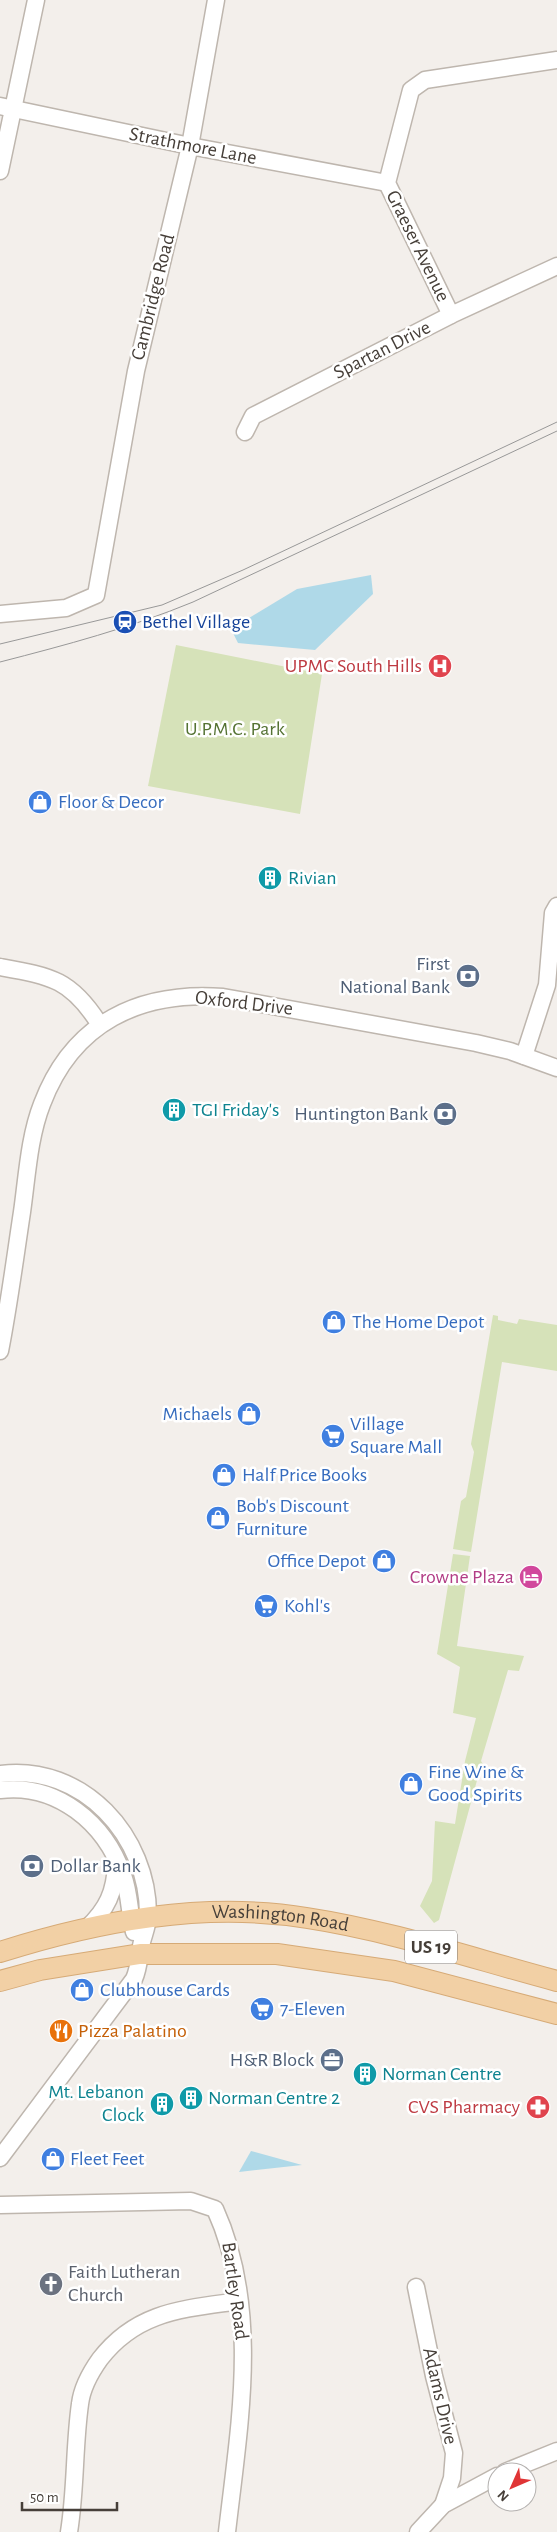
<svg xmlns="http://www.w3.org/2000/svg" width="557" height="2532" viewBox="0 0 557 2532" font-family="'Alegreya Sans',sans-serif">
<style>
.green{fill:#d6e2b9}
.water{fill:#afd9e8}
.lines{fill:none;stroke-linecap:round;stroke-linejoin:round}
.minor-casing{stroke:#beb6ae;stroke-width:19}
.major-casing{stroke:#d6aa76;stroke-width:22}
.minor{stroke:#fff;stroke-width:16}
.major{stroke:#f2d0a5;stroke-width:20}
.tram{stroke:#989898;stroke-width:1}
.labels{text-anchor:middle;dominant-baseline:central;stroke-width:5;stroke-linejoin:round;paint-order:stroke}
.shield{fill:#fff;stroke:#7e7974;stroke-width:1}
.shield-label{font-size:19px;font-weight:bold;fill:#463f39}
.street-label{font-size:20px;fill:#463f39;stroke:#fff}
.transit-label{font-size:20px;fill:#164399;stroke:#fff;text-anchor:start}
.health-label{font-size:20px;fill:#be3a42;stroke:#fff;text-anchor:end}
.park-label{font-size:20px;fill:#547233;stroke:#fff}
.shop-label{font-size:20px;fill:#366cbe;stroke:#fff;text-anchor:start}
.culture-label{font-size:20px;fill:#0d838f;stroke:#fff;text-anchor:start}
.service-label{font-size:20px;fill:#4e5e75;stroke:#fff;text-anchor:end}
.hotel-label{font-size:20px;fill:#b23c85;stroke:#fff;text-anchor:end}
.food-label{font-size:20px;fill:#c56008;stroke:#fff;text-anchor:start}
.worship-label{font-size:20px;fill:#5b616d;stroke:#fff;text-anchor:start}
</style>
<rect width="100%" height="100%" fill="#f3efeb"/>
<g class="green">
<polygon points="176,645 322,674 300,814 148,786"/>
<polygon points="493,1315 498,1316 498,1320 517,1324 519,1319 557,1325 557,1371 502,1362 471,1552 453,1549 461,1501 466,1497 474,1452 471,1444"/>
<polygon points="453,1554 470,1556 457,1646 524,1656 519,1671 508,1670 481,1761 490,1775 479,1773 439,1920 434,1923 420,1906 432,1881 435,1821 455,1824 465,1761 476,1718 453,1713 460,1667 437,1654"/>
</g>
<g class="water">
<polygon points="371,575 373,594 315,650 238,643 231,629 297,589"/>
<polygon points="251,2151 302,2165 239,2172"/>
</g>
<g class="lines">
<g class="minor-casing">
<g id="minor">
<polyline points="0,106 190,146 387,183"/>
<polyline points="0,171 36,0"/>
<polyline points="451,315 387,183 411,90 425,80 557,60"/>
<polyline points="245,432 253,416 451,315 557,266"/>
<polyline points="0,614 66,608 96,595 136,371 190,146 216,0"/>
<path d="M0,967C51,976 71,979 100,1025"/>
<polyline points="524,1056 547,985 553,913 557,906"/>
<path d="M0,1351C9,1305 15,1258 22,1212C27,1177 29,1137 42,1104C73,1022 140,991 223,997L476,1043L510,1051L557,1068"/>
<path d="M0,1774C83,1763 149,1837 148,1916C148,1926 143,1936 141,1946C139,1957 139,1968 134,1979L0,2158"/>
<path d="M0,1790C57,1783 105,1823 123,1875C130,1894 129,1913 134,1932"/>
<path d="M87,1928C107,1909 115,1892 116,1864"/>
<path d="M0,2205L191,2201L215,2209C261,2310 239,2426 227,2532"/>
<polyline points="416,2287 434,2376 454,2453 452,2478 443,2505"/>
<polyline points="505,2472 557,2451"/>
<path d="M69,2532C76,2489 74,2446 80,2404C82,2387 90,2373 100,2359C137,2311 183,2309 239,2301"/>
<polyline points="418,2532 443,2505 497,2476"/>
</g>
</g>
<g class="major-casing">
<g id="major">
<path id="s1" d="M0,1952C98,1921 204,1901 307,1918C392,1931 474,1959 557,1981"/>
<polyline points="0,1981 40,1970 140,1954 277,1954 394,1971 557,2014"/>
</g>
</g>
<use href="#minor" class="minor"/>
<use href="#major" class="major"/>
<g class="tram">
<polyline points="0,644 162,605 243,570 557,422"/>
<path d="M0,662C66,645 130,628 193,602L557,431"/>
</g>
</g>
<defs>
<g id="station-disc" transform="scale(1.25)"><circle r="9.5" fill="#1a4fb4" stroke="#fff"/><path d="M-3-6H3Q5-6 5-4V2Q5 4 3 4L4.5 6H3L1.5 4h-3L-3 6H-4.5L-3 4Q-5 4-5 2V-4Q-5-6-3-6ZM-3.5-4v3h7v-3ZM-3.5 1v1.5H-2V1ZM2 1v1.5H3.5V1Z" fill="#fff"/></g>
<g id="hospital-disc" transform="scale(1.25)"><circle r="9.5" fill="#e0444e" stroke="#fff"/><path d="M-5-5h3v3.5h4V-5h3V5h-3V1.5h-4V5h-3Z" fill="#fff"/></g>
<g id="shop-disc" transform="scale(1.25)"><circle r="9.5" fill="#3f7fe0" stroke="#fff"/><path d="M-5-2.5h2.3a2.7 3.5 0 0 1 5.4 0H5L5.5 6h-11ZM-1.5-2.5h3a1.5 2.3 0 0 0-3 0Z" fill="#fff"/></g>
<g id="building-disc" transform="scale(1.25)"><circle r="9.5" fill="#0f9aa8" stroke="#fff"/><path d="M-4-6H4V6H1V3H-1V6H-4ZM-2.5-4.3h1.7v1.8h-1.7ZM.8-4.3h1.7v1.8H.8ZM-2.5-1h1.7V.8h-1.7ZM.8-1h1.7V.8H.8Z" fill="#fff"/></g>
<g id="bank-disc" transform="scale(1.25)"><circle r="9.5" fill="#5c6f8a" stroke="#fff"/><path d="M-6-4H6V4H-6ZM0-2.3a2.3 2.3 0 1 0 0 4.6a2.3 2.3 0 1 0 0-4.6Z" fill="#fff"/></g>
<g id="supermarket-disc" transform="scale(1.25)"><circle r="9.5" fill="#3f7fe0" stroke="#fff"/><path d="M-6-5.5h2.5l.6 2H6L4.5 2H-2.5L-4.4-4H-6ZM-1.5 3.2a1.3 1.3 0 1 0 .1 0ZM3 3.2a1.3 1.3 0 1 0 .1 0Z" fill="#fff"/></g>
<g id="hotel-disc" transform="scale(1.25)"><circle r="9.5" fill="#d1479c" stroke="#fff"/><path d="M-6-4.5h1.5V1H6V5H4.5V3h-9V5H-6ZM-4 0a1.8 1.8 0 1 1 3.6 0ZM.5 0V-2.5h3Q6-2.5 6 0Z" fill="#fff"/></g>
<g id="restaurant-disc" transform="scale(1.25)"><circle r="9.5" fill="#e8710a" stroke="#fff"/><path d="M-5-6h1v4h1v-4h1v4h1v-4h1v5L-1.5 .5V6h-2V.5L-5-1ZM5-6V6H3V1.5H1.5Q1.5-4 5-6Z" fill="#fff"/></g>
<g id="office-disc" transform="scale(1.25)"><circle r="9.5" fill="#5c6f8a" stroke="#fff"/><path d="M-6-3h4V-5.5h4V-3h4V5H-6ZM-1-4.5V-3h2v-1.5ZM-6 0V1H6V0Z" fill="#fff"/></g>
<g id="pharmacy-disc" transform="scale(1.25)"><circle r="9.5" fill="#e0444e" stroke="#fff"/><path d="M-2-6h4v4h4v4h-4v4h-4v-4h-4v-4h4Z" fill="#fff"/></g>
<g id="church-disc" transform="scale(1.25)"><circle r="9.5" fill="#6b7280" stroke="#fff"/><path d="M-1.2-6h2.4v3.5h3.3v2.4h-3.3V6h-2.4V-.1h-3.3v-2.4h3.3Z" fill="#fff"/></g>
</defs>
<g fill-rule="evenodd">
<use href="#station-disc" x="125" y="622"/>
<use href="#hospital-disc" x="440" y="666"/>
<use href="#shop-disc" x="40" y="802"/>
<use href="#building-disc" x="270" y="878"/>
<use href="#bank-disc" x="468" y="976"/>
<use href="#building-disc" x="174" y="1110"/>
<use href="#bank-disc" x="445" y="1114"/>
<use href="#shop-disc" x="334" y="1322"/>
<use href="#shop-disc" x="249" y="1414"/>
<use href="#supermarket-disc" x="333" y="1436"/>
<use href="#shop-disc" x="224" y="1475"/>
<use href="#shop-disc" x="218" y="1518"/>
<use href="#shop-disc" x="384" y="1561"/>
<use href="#hotel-disc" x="531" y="1577"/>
<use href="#supermarket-disc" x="266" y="1606"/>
<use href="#shop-disc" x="411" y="1784"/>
<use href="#bank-disc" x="32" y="1866"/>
<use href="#shop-disc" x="82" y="1990"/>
<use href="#supermarket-disc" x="262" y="2009"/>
<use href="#restaurant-disc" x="61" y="2031"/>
<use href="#office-disc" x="332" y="2060"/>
<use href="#building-disc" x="365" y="2074"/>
<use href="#building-disc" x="191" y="2098"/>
<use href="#building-disc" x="162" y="2104"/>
<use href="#pharmacy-disc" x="538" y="2107"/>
<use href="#shop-disc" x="53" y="2159"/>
<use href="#church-disc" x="51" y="2284"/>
</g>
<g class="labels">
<rect class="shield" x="405" y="1930.5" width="52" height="33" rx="4"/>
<g class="shield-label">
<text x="431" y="1947">US 19</text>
</g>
<g class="street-label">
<text transform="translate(193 146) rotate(11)">Strathmore Lane</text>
<text transform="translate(418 246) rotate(64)">Graeser Avenue</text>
<text transform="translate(153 297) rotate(-76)">Cambridge Road</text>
<text transform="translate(382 350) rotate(-27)">Spartan Drive</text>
<text transform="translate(244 1003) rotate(7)">Oxford Drive</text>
<text stroke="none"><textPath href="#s1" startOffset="285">Washington Road</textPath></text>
<text transform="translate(235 2291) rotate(82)">Bartley Road</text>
<text transform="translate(440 2396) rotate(77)">Adams Drive</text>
</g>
<g class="transit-label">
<text x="142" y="622">Bethel Village</text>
</g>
<g class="health-label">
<text x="422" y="666">UPMC South Hills</text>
<text x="520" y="2107">CVS Pharmacy</text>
</g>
<g class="park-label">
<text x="235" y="729">U.P.M.C. Park</text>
</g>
<g class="shop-label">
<text x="58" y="802">Floor &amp; Decor</text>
<text x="352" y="1322">The Home Depot</text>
<text x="232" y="1414" text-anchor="end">Michaels</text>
<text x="350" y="1424">Village<tspan x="350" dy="23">Square Mall</tspan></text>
<text x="242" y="1475">Half Price Books</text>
<text x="236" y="1506">Bob's Discount<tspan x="236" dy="23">Furniture</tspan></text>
<text x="366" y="1561" text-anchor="end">Office Depot</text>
<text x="284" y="1606">Kohl's</text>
<text x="428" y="1772">Fine Wine &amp;<tspan x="428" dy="23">Good Spirits</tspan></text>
<text x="100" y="1990">Clubhouse Cards</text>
<text x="280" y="2009">7-Eleven</text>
<text x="70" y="2159">Fleet Feet</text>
</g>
<g class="culture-label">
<text x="288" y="878">Rivian</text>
<text x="192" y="1110">TGI Friday's</text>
<text x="382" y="2074">Norman Centre</text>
<text x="144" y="2092" text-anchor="end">Mt. Lebanon<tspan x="144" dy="23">Clock</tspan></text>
<text x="208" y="2098">Norman Centre 2</text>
</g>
<g class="service-label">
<text x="450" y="964">First<tspan x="450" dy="23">National Bank</tspan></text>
<text x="428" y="1114">Huntington Bank</text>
<text x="50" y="1866" text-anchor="start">Dollar Bank</text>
<text x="314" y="2060">H&amp;R Block</text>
</g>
<g class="hotel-label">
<text x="514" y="1577">Crowne Plaza</text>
</g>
<g class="food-label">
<text x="78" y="2031">Pizza Palatino</text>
</g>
<g class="worship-label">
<text x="68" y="2272">Faith Lutheran<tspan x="68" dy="23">Church</tspan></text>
</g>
</g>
<g transform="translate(512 2487) rotate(225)"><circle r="24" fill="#ffffff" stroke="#b5b2b0"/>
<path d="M0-4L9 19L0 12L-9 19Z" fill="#e03536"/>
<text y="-8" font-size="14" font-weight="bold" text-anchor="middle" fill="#463f39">N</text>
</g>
<path d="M22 2502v8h95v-8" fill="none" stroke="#463f39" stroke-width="2.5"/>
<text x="30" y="2502" font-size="15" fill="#463f39" stroke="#ffffff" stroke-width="4" paint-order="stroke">50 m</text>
</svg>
